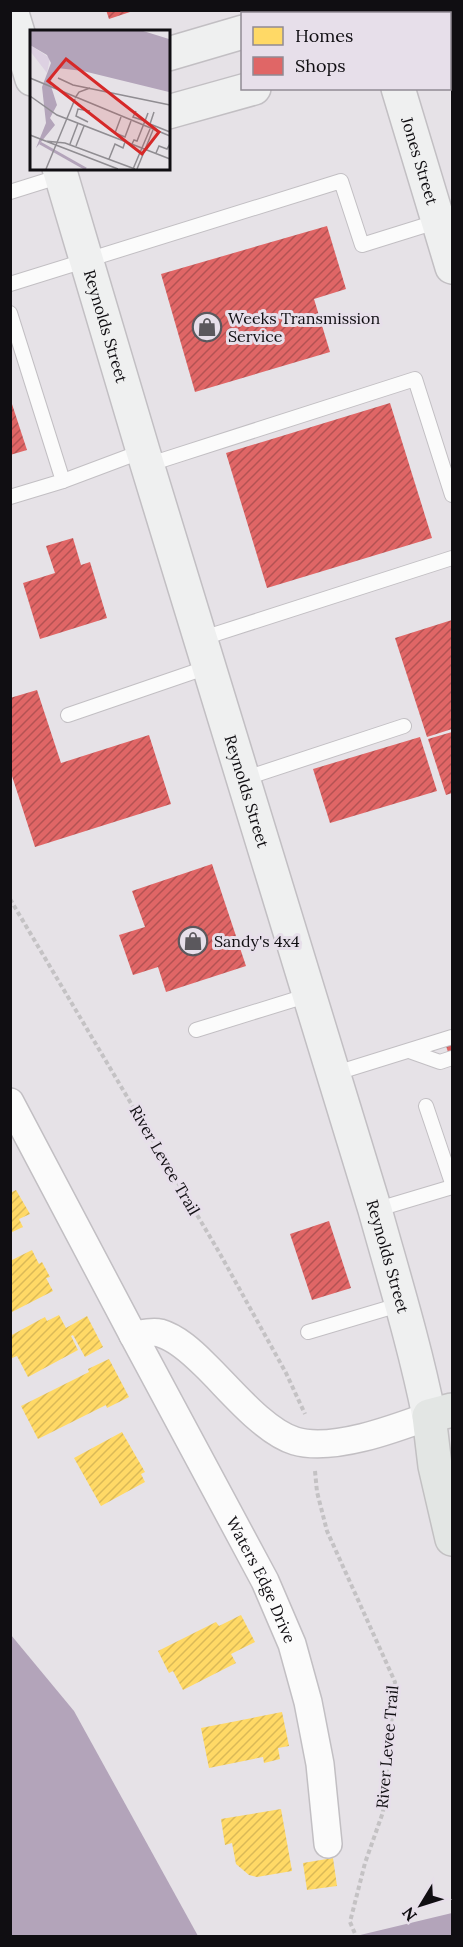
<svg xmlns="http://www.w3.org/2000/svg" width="463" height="1947" viewBox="0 0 463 1947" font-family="Lora,serif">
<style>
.water{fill:#b3a4ba}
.homes{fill:url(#homes-hatch)}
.shops{fill:url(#shops-hatch)}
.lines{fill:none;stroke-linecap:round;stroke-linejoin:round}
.lane-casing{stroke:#c2bfc3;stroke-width:16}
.street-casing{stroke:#c2bfc3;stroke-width:30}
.secondary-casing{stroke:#c2bfc3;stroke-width:36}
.primary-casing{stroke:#c2c0c2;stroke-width:36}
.path{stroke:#c4c2c4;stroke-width:4;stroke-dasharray:4.5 3;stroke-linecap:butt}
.lane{stroke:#fbfbfb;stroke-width:14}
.street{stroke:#fbfbfb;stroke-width:27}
.secondary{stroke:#eff0f0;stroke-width:33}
.primary{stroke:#e3e6e4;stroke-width:33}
.labels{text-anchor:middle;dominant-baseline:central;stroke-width:6;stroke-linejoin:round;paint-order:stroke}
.street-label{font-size:16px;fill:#100e12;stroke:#e7dfea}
.poi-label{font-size:16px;fill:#100e12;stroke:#e7dfea;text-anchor:start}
.inset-river{fill:none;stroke:#b3a4ba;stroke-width:3}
.inset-road{fill:none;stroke:#908d92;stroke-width:1.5}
.view{fill:#d62828;fill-opacity:0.15;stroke:#d62828;stroke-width:3}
.inset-edge{fill:none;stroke:#100e12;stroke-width:3}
</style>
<defs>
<pattern id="homes-hatch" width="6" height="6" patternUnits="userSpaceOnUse" patternTransform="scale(1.5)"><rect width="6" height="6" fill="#ffd966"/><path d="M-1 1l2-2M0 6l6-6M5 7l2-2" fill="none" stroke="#dab957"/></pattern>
<pattern id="shops-hatch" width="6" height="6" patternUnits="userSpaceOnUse" patternTransform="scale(1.5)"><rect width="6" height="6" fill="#e06666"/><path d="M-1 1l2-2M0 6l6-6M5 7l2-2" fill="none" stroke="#b45253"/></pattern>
</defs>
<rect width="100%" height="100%" fill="#e6e2e7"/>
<g class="water">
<polygon points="11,1635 74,1711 198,1936 11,1936"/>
<polygon points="452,1913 452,1936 351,1936 356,1936"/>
</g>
<g class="homes">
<polygon points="16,1190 30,1214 19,1219 23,1227 10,1233 10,1193"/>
<polygon points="32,1250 39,1264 42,1262 50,1277 46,1278 53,1291 10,1313 10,1261"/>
<polygon points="59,1315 66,1328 87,1316 103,1347 85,1357 73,1335 71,1336 78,1350 28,1377 17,1356 12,1358 10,1355 10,1336 45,1317 47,1321"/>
<polygon points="109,1359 129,1397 107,1408 106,1405 38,1439 21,1406 89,1372 88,1369"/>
<polygon points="122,1432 145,1472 141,1474 145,1482 101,1506 74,1458"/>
<polygon points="241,1615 255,1642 231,1654 236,1663 183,1690 173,1671 169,1673 158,1651 216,1622 219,1626"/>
<polygon points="282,1712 289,1746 278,1748 280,1759 264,1763 263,1757 209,1768 201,1728"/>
<polygon points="281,1809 292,1871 257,1877 249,1875 236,1864 232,1843 225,1845 221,1819"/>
<polygon points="333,1858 337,1886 307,1890 303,1863"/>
</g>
<g class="shops">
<polygon points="106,10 133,10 133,11 109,19"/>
<polygon points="327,226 346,289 314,299 330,352 195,392 161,274"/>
<polygon points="10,398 27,450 10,455"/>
<polygon points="390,403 432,538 267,588 226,453"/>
<polygon points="73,538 81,565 90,562 107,618 40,639 23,583 55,573 46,546"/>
<polygon points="452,620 452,729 427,737 395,638"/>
<polygon points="37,690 61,763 149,735 171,804 35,847 10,770 10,698"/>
<polygon points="452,732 452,793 446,795 428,739"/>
<polygon points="420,737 437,791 330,823 313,769"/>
<polygon points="212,864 246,966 166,992 158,967 133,975 119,935 145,927 132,891"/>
<polygon points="452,1044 452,1064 446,1046"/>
<polygon points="329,1221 351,1288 312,1300 290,1234"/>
</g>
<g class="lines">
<g class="lane-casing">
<g id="lane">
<polyline points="10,192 61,176"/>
<polyline points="10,284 341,181 362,245 439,221"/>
<polyline points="10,313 63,481 10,497"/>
<polyline points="147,465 415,379 452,495"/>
<polyline points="63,481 143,451"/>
<polyline points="200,639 452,558"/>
<polyline points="68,715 208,667"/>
<polyline points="243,779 404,726"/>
<polyline points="196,1030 309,995"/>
<polyline points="409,1051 440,1062 452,1058"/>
<polyline points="333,1074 452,1037"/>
<polyline points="426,1106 452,1183"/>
<polyline points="375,1210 452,1187"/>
<polyline points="308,1332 402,1304"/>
</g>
</g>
<g class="street-casing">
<g id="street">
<path id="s1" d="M10,1102L133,1335L265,1581L292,1644L308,1702L320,1764L328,1844"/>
<path d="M133,1335C141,1334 152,1331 160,1333C177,1338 192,1352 205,1365C229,1388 263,1431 295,1441C332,1452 394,1429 429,1416"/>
</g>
</g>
<g class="secondary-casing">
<g id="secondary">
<polyline points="11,10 32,79"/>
<polyline points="374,10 375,14"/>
<polyline points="305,14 315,10"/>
<polyline points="450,34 452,34"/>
<polyline points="168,54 243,32"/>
<path id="s2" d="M398,88L452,267"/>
<polyline points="168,112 254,88"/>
<path id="s3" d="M59,168L143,451L375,1210C394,1278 415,1346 429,1416"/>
</g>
</g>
<g class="primary-casing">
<polyline id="primary" points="452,1410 429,1416 435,1466 452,1539"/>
</g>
<g class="path">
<polyline points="10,899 219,1252 286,1373 305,1414"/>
<polyline points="315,1471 317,1492 327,1531 395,1682 383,1812 365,1863 350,1922 356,1936"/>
</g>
<use href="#lane" class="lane"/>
<use href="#street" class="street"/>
<use href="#secondary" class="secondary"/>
<use href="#primary" class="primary"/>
</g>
<defs>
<g id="shop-ring" transform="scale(1.5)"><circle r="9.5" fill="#e7dfea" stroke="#5b585d" stroke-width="1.5"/><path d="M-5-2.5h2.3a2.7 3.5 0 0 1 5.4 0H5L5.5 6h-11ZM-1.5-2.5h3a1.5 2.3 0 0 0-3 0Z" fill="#5b585d"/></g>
</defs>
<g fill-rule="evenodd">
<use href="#shop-ring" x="207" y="327"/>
<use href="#shop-ring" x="193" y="941"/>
</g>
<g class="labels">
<g class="street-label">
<text stroke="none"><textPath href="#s2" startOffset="76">Jones Street</textPath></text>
<text stroke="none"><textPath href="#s3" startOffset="165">Reynolds Street</textPath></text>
<text stroke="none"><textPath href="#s3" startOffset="651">Reynolds Street</textPath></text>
<text transform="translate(165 1160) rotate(60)">River Levee Trail</text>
<text stroke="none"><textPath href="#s3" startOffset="1137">Reynolds Street</textPath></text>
<text stroke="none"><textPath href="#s1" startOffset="540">Waters Edge Drive</textPath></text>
<text transform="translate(387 1747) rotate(-85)">River Levee Trail</text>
</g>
<g class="poi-label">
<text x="228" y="318">Weeks Transmission<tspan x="228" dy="18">Service</tspan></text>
<text x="214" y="941">Sandy's 4x4</text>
</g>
</g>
<g transform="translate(30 30)">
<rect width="140" height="140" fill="#e6e2e7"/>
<path d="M0,15L20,28L17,43L0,21Z" fill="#ddd1e2"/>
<path d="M0,0H110L139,9V62L53,41L27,38L20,53L27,75L20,88L25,95L6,118L16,93L12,57L21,33L17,25L0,15Z" fill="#b3a4ba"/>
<path class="inset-river" d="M10,113L56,139"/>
<path class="inset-road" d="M0,48L140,106M28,48L43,55L140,75M0,66L27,85L140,129M45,68L49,62L60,58M106,81L103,87L115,91L118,83M124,82L120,94L140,102M91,87L85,103L95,107L101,91M58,92L46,86L48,79L60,81M0,105L88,139M15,111L35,113L105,139M40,114L48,93M102,114L104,110L107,111L115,91M46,116L54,96M126,123L129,116L137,119L140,114M79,129L85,114L93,118L95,112M16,139L45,69M103,139L120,99M107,139L123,100"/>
<path class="view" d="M36,29L129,102L112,124L18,51Z"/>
<rect width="140" height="140" class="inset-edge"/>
</g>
<rect width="463" height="1947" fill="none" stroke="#100e12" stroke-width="24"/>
<rect x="241" y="12" width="210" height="78" fill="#e7dfea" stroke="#918b94" stroke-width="1.5"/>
<rect x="253" y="27" width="30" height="18" fill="#ffd966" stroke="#918b94" stroke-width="1.5"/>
<text x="295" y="42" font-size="18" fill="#100e12">Homes</text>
<rect x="253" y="57" width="30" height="18" fill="#e06666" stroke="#918b94" stroke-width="1.5"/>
<text x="295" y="72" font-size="18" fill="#100e12">Shops</text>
<g transform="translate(421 1905) rotate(232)" stroke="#e7dfea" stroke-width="4.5" paint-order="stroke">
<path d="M0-4.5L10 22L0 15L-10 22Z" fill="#100e12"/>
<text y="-9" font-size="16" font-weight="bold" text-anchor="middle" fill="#100e12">N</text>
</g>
</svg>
